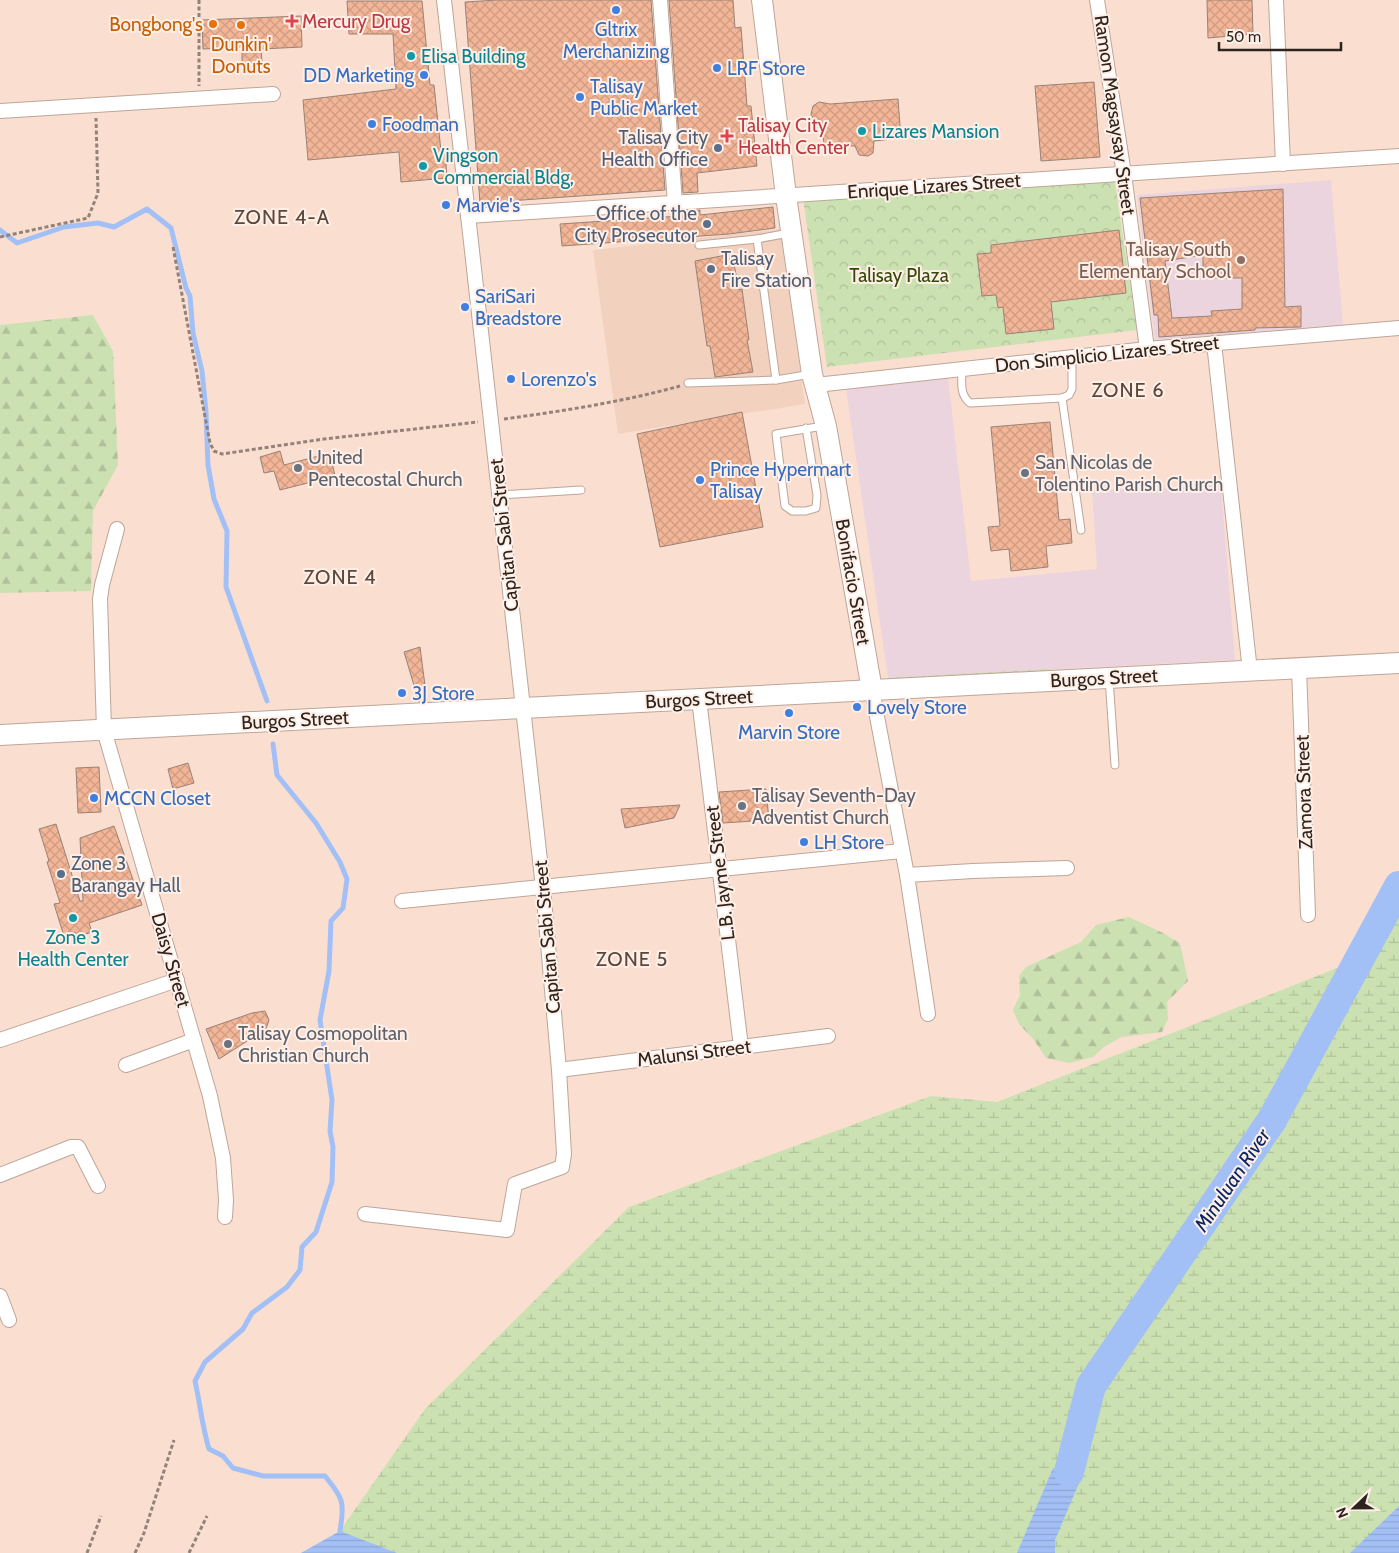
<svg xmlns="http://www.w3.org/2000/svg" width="1399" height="1553" viewBox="0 0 1399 1553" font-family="Cabin,sans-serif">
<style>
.built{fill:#f3d1bf}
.education{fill:#ecd4de}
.forest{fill:url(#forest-firs)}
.wetland{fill:url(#wetland-marsh)}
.park{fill:url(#park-crowns)}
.garden{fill:url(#garden-furrows)}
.water{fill:url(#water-rules)}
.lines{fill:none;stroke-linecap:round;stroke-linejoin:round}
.stream{stroke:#a3c0f6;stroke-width:5}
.river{stroke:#a3c0f6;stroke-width:30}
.building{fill:url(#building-cross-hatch);stroke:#9a8276;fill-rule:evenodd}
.lane-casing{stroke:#bea598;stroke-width:9}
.street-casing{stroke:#bea598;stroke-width:16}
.secondary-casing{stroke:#bea598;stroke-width:22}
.path{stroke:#948278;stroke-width:3;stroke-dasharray:4 2.5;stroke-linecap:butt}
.lane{stroke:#fff;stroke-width:7}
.street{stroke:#fff;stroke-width:14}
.secondary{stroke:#fff;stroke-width:20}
.shop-dot{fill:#3f7fe0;stroke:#ffefe7;stroke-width:2}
.health-dot{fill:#e0444e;stroke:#ffefe7;stroke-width:2}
.food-dot{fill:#e8710a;stroke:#ffefe7;stroke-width:2}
.culture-dot{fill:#0f9aa8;stroke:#ffefe7;stroke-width:2}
.service-dot{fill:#5c6f8a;stroke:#ffefe7;stroke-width:2}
.education-dot{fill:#8d6e63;stroke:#ffefe7;stroke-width:2}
.worship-dot{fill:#6b7280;stroke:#ffefe7;stroke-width:2}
.labels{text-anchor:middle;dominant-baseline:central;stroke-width:4;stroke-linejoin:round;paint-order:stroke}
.health-label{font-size:19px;fill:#be3a42;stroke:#ffefe7;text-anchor:start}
.food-label{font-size:19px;fill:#c56008;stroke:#ffefe7;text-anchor:end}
.shop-label{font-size:19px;fill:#366cbe;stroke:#ffefe7;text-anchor:start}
.culture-label{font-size:19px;fill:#0d838f;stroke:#ffefe7;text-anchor:start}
.street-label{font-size:19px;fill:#2d241e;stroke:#ffefe7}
.service-label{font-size:19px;fill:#4e5e75;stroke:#ffefe7;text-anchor:end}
.education-label{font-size:19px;fill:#785e54;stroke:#ffefe7;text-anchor:end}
.park-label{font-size:19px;fill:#334908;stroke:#ffefe7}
.worship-label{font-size:19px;fill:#5b616d;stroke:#ffefe7;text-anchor:start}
.neighbourhood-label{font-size:20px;letter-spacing:1px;fill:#5c473c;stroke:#ffefe7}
.water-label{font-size:20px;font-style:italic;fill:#072662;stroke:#ffefe7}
</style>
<defs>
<pattern id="forest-firs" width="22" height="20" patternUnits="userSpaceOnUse" patternTransform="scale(1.25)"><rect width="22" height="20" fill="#cce1b2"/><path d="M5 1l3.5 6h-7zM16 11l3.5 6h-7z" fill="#b0c199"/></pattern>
<pattern id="wetland-marsh" width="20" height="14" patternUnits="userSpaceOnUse" patternTransform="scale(1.25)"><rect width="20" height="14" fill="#cce1b2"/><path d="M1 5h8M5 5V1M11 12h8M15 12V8" fill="none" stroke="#b0c199"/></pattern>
<pattern id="park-crowns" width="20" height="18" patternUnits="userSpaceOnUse" patternTransform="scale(1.25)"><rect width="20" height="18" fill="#cce1b2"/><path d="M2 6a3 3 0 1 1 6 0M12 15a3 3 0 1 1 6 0" fill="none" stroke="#b0c199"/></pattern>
<pattern id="garden-furrows" width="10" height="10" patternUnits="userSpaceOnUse" patternTransform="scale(1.25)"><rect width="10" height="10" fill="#cce1b2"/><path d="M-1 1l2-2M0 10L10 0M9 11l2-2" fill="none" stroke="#b0c199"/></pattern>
<pattern id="water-rules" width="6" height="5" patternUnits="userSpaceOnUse" patternTransform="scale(1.25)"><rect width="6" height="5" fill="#a3c0f6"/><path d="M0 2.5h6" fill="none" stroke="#8da5d2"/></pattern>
<pattern id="building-cross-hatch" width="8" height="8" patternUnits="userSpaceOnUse" patternTransform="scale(1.25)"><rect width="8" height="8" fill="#f2b597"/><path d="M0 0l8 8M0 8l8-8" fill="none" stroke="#d09c82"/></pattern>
</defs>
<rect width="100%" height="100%" fill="#fadfd1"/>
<polygon class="built" points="780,229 805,404 618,434 593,250"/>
<g class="education">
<polygon points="1331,180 1343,325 1155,340 1137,195"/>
<polygon points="948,377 971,581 1097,569 1092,491 1221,485 1235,660 888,678 846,389"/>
</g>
<g class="forest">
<polygon points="93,315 113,351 118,465 93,511 91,591 0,593 0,325"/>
<polygon points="1129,917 1161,932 1180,943 1188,981 1167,1002 1168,1019 1162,1032 1122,1037 1104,1047 1093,1057 1069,1063 1046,1058 1034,1040 1019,1024 1013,1010 1020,995 1019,976 1026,967 1081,942 1096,925"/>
</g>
<polygon class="wetland" points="1399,886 1399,1511 1364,1553 301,1553 340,1531 425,1409 629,1207 931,1096 997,1102 1360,959"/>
<polygon class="park" points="1114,176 1137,330 827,367 803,198"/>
<polygon class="garden" points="1050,669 1051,674 888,682 888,678"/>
<g class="water">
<polygon points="1053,1468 1082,1476 1055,1540 1055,1553 1017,1553"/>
<polygon points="1399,1506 1399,1553 1350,1553"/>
<polygon points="340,1531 397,1553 301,1553"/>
</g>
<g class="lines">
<g class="stream">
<polyline points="0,230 17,243 64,227 98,223 114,227 147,209 171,228 186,288 190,296 193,333 202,371 206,412 208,465 214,499 227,531 226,587 267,701"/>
<path d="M273,744L277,775L316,823L340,862L347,879L343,908L331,921L329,971L320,1020L332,1100L330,1131L333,1147L332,1182L316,1232L302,1247L300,1270L287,1287L252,1313L243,1329L205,1362L195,1381C200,1403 202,1426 209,1449L223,1456L233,1468L263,1476H325C343,1499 345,1501 340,1531"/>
</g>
<polyline class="river" points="1069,1472 1091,1386 1272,1120 1399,886"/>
</g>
<g class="building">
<polygon points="497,0 651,0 665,190 480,203 465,2"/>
<polygon points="669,0 733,0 735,28 741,27 747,106 751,106 757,166 697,173 698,192 683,193"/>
<polygon points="1207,0 1252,0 1253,34 1208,38"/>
<polygon points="347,1 422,1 430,85 434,85 441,151 445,151 447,178 401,182 399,152 308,160 303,100 396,89 393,34 349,34"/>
<polygon points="301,16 302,47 261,49 262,62 242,63 242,47 203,49 202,20"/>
<polygon points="1094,82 1100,157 1041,161 1035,86"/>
<polygon points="898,99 901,138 874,141 873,153 868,156 859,155 855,146 831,146 824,144 822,127 814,121 811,114 813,106 819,102 830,104"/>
<path d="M1283,189L1285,307L1301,306V327L1255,328V330L1159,337L1158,315H1154L1140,198ZM1203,255V278H1242V309L1211,311L1212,316L1172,318L1165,261Z"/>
<polygon points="773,207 775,228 729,234 562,246 560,224 680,216 680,211 700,210 700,215"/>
<polygon points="1119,230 1126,293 1051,302 1054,329 1006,334 1003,307 998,308 996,295 982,296 977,254 991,253 991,245"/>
<polygon points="732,254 739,290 742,289 749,340 747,340 753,372 715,377 710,346 707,346 695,261"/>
<polygon points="742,412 763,527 660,547 637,434"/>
<polygon points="1050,422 1059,520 1070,519 1072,543 1046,546 1048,567 1011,571 1009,549 991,551 988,527 1000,526 991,427"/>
<polygon points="280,451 284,465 330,453 335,476 280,490 274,471 264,473 260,457"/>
<polygon points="420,647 427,701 419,702 404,652"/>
<polygon points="188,763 194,783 173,789 168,769"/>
<polygon points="99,767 101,812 78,813 76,768"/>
<polygon points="766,789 769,820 723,823 719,792"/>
<polygon points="680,805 674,818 625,828 621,809"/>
<polygon points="56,824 80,901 83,901 80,838 114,826 142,905 89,923 92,932 77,937 75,932 64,936 54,904 60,903 47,862 49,861 39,829"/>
<polygon points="265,1011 269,1020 266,1029 219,1059 206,1029 252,1013"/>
</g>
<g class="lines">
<g class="lane-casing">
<g id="lane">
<polyline points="757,239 776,380"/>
<polyline points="699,245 757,239 789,233"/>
<path d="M962,369C962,382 959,394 970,403L1062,398L1069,395L1072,389V358"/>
<polyline points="688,383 776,380 811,374"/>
<polyline points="1062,398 1081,530"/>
<polyline points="806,428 817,495 816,508 806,511 792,511 785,506 776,434 823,426"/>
<polyline points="499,495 581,490"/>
<polyline points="1109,678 1115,765"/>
</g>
</g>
<g class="street-casing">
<g id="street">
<polyline points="660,0 675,203"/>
<polyline points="1097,0 1124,174 1147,349"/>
<polyline points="1276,0 1283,164"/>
<polyline points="0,111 273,94"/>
<polyline points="468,216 1399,156"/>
<polyline points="1214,343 1250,671"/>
<polyline points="816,385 1147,349 1399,328"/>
<polyline points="117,529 102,585 100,599 104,730 210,1096 223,1158 226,1200 225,1217"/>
<polyline points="1299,668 1308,915"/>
<polyline points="872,690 907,875 928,1014"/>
<polyline points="699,699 741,1047"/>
<polyline points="907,875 973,871 1067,868"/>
<polyline points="402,901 902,851"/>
<polyline points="0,1040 177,980"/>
<polyline points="126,1065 194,1040"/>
<polyline points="559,1070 828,1036"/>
<polyline points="0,1175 71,1147 78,1147 98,1186"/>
<polyline points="365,1214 507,1230 515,1184 562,1167 564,1154 559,1070 543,887 444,0"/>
<polyline points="0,1296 9,1320"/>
</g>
</g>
<g class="secondary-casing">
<g id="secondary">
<polyline points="762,0 786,196 812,374 826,426 872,690"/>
<polyline points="0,735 1399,663"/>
</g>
</g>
<g class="path">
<polyline points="199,0 199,86"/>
<polyline points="0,237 88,218 98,193 96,118"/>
<polyline points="173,247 210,443 214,451 222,454 324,439 478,422"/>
<path d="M504,419C563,411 622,402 680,386"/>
<polyline points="87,1553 101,1516"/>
<polyline points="135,1553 144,1533 174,1440"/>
<polyline points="189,1553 207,1516"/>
</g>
<use href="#lane" class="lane"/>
<use href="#street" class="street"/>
<use href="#secondary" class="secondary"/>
</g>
<g class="shop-dot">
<circle cx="616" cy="10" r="5"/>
<circle cx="717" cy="68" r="5"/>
<circle cx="424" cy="75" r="5"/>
<circle cx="580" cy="97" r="5"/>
<circle cx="372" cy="124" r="5"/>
<circle cx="446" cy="205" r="5"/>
<circle cx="465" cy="307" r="5"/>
<circle cx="511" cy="379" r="5"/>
<circle cx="700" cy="480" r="5"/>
<circle cx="402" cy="693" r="5"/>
<circle cx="857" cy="707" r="5"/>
<circle cx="789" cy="713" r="5"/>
<circle cx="94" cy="798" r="5"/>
<circle cx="804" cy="842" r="5"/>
</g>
<g class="health-dot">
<path d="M289.5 13.5h5v5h5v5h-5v5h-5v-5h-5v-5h5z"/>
<path d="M724.5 128.5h5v5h5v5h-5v5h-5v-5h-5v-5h5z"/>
</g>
<g class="food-dot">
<circle cx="213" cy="24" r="5"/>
<circle cx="241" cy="25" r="5"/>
</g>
<g class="culture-dot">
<circle cx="411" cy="56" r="5"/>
<circle cx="862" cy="131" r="5"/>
<circle cx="423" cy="166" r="5"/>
<circle cx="73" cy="918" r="5"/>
</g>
<g class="service-dot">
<circle cx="718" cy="148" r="5"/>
<circle cx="707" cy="224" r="5"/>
<circle cx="711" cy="269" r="5"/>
<circle cx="61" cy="874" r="5"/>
</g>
<circle class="education-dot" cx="1241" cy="260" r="5"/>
<g class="worship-dot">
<circle cx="298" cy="468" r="5"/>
<circle cx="1025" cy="473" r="5"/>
<circle cx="742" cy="806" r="5"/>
<circle cx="228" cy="1044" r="5"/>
</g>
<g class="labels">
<g class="health-label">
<text x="302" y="21">Mercury Drug</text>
<text x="738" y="125">Talisay City<tspan x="738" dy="22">Health Center</tspan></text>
</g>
<g class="food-label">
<text x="203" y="24">Bongbong's</text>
<text x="241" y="44" text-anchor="middle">Dunkin'<tspan x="241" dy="22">Donuts</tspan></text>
</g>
<g class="shop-label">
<text x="616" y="29" text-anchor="middle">Gltrix<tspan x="616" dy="22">Merchanizing</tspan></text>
<text x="727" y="68">LRF Store</text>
<text x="414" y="75" text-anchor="end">DD Marketing</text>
<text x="590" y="86">Talisay<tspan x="590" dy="22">Public Market</tspan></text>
<text x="382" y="124">Foodman</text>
<text x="456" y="205">Marvie's</text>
<text x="475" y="296">SariSari<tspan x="475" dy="22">Breadstore</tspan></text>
<text x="521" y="379">Lorenzo's</text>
<text x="710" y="469">Prince Hypermart<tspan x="710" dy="22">Talisay</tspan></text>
<text x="412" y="693">3J Store</text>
<text x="867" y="707">Lovely Store</text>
<text x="789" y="732" text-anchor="middle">Marvin Store</text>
<text x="104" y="798">MCCN Closet</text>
<text x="814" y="842">LH Store</text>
</g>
<g class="culture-label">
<text x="421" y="56">Elisa Building</text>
<text x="872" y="131">Lizares Mansion</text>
<text x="433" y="155">Vingson<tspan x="433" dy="22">Commercial Bldg,</tspan></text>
<text x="73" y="937" text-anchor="middle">Zone 3<tspan x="73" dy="22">Health Center</tspan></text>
</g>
<g class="street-label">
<text transform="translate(1115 115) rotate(82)">Ramon Magsaysay Street</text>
<text transform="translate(934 186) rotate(-4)">Enrique Lizares Street</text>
<text transform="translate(1107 354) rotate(-6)">Don Simplicio Lizares Street</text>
<text transform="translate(504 535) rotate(-96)">Capitan Sabi Street</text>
<text transform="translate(853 582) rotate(80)">Bonifacio Street</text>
<text transform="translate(1104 678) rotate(-3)">Burgos Street</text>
<text transform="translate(699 699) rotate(-3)">Burgos Street</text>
<text transform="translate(295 720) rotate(-3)">Burgos Street</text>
<text transform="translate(1304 792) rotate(-92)">Zamora Street</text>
<text transform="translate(720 873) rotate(-97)">L.B. Jayme Street</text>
<text transform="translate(547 937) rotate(-95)">Capitan Sabi Street</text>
<text transform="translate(171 960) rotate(74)">Daisy Street</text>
<text transform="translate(694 1053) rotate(-7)">Malunsi Street</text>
</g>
<g class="service-label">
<text x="708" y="137">Talisay City<tspan x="708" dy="22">Health Office</tspan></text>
<text x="697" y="213">Office of the<tspan x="697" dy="22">City Prosecutor</tspan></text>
<text x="721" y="258" text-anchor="start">Talisay<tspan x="721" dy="22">Fire Station</tspan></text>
<text x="71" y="863" text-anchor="start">Zone 3<tspan x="71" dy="22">Barangay Hall</tspan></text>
</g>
<g class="education-label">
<text x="1231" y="249">Talisay South<tspan x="1231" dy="22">Elementary School</tspan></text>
</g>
<g class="park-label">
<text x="899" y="275">Talisay Plaza</text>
</g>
<g class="worship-label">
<text x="308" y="457">United<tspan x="308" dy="22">Pentecostal Church</tspan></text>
<text x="1035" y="462">San Nicolas de<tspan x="1035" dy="22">Tolentino Parish Church</tspan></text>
<text x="752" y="795">Talisay Seventh-Day<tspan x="752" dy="22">Adventist Church</tspan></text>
<text x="238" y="1033">Talisay Cosmopolitan<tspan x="238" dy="22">Christian Church</tspan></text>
</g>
<g class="neighbourhood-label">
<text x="282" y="217">ZONE 4-A</text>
<text x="1128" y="390">ZONE 6</text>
<text x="340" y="577">ZONE 4</text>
<text x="632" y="959">ZONE 5</text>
</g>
<g class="water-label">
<text transform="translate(1232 1180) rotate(-56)">Minuluan River</text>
</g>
</g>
<g transform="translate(1354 1508) rotate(248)" stroke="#ffefe7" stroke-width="4" paint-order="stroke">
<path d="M0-4L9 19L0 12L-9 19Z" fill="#2d241e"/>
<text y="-8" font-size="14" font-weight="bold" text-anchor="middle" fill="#2d241e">N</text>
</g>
<path d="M1219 42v8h122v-8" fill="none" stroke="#2d241e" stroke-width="2.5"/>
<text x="1226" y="42" font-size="15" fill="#2d241e" stroke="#ffefe7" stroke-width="4" paint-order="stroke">50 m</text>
</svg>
